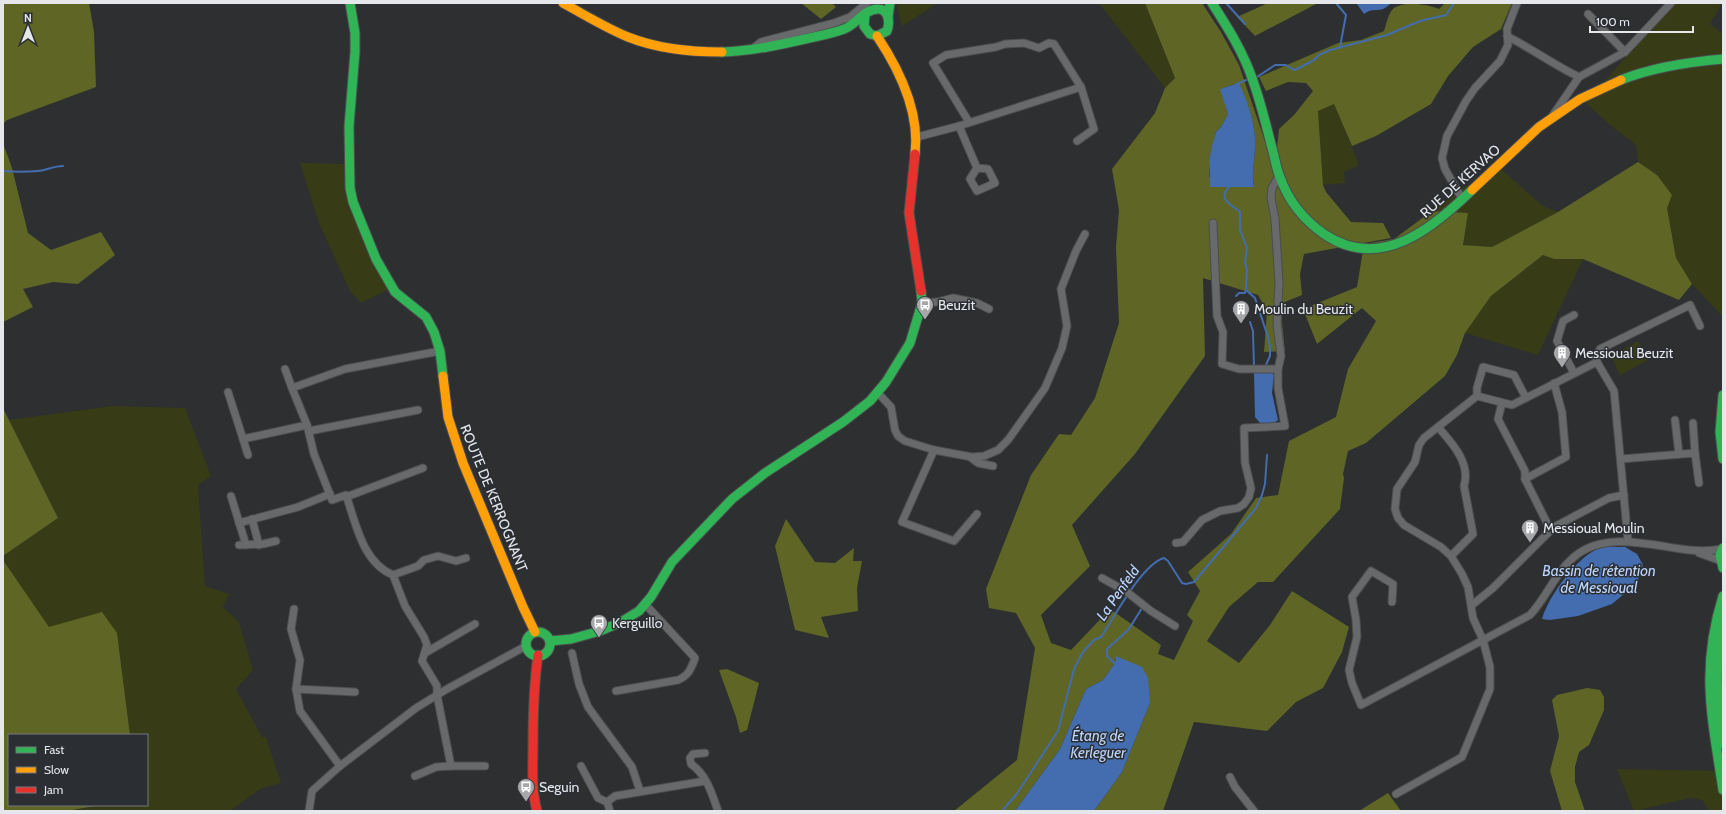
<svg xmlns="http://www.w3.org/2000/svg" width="1726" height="814" font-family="Cabin,sans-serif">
<rect width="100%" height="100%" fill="#2d2f31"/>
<g fill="#373b16">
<polygon points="898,3 942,3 938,3 902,26 897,6"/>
<polygon points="1099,3 1145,3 1175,78 1165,88"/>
<polygon points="1677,3 1722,3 1710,24 1723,34 1723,317 1692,284 1676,258 1667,208 1657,175 1638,162 1636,145 1609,124 1586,103 1661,16"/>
<polygon points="1334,103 1359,165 1344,172 1345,183 1323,185 1318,111"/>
<polygon points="300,163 352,164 354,188 379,255 395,286 361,303 350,291 319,223"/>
<polygon points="1501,169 1543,206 1558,212 1492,247 1463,245 1468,213 1432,211 1464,187"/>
<polygon points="1543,255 1554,259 1583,259 1538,355 1465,333 1491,296"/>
<polygon points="1638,341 1648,360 1620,375 1611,356"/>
<polygon points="112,406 185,408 211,476 198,485 205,586 229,594 223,607 239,622 253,670 236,689 262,737 266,737 281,783 260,789 230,811 67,811 100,805 147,805 147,735 130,735 117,633 49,627 3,560 3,556 58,518 9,420"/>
<polygon points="1617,769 1723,771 1723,811 1710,811 1702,800 1690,798 1634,811"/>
</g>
<g fill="#5e6525" fill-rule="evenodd">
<polygon points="3,3 89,3 94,32 96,87 7,120 3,124"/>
<polygon points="801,3 832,3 836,7 821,19"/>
<path d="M 1145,3 L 1202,3 L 1221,32 L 1239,65 L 1268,150 L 1277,147 L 1279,129 L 1294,115 L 1313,91 L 1306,83 L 1288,82 L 1266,91 L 1259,77 L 1338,43 L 1361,40 L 1384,31 C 1386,25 1388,15 1392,10 C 1402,0 1426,4 1439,9 L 1445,3 L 1512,3 L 1501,29 L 1473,47 L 1448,76 L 1431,104 L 1376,136 L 1352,146 L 1334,104 L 1318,111 L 1323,185 L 1326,192 L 1351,222 L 1383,223 L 1391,238 L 1304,254 L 1300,274 L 1302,295 L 1280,304 L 1285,351 L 1264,352 L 1267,311 L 1258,295 L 1203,278 L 1205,356 L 1135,454 L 1072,525 L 1090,566 L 1041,615 L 1051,643 L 1071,650 L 1110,609 L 1161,645 L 1158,654 L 1174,660 L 1193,621 L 1187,615 L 1200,591 L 1188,572 L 1231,534 L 1256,498 L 1278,495 L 1289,441 L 1336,417 L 1348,369 L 1376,321 L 1362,308 L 1317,344 L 1303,309 L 1357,287 L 1364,244 L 1394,239 L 1432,211 L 1468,213 L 1463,245 L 1492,247 L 1558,212 L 1638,162 L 1657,175 L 1672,195 L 1667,208 L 1676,258 L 1692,284 L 1679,300 L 1583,259 L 1554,259 L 1543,255 L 1491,296 L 1465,333 L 1457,355 L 1445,376 L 1366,443 L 1348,451 L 1343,474 L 1344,478 L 1340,509 L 1273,582 L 1258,582 L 1229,607 L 1207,641 L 1239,663 L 1270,625 L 1292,591 L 1349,627 L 1342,652 L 1323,688 L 1296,702 L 1267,731 L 1194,722 L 1163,811 L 1094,811 L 1122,772 L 1150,703 L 1116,657 L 1115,663 L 1103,680 L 1086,689 L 1060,749 L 1015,811 L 954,811 L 1017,760 L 1035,648 L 1016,613 L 989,608 L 986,589 L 1031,475 L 1059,434 L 1071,435 L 1095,398 L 1119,323 L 1116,247 L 1119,210 L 1112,169 L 1155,113 L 1165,88 L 1175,78 ZM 1238,83 C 1248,103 1256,124 1255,146 C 1255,160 1251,173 1254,186 L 1209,177 L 1209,160 L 1216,132 L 1221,127 L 1228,114 L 1221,89 Z"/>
<polygon points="1268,3 1318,3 1255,36 1237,17"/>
<polygon points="3,143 12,168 28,233 51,250 101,232 115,255 78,284 53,282 23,289 33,307 3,322"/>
<polygon points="3,408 58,518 3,556"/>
<polygon points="786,519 815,562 835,563 854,548 853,561 862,561 857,588 858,611 821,617 829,638 795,630 775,546"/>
<polygon points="3,560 49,627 102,612 117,633 130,735 9,735 9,805 100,805 67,811 3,811"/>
<polygon points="727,669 759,683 747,730 740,733 736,717 719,670"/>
<polygon points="1587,688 1600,690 1604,697 1604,710 1589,745 1579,752 1575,767 1575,782 1585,811 1562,811 1550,771 1559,736 1552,700 1557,695"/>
<polygon points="1388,793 1401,811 1359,811"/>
</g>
<g fill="#436dae">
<path d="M 1358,3 L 1391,3 C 1380,15 1374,6 1364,14 L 1357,4 Z"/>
<path d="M 1239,83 C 1248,103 1256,124 1255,146 C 1255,160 1251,173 1254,187 L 1210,187 L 1209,160 L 1212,146 L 1216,132 L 1221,127 L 1228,114 L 1220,89 Z"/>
<polygon points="1272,372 1274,375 1272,393 1278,420 1274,423 1260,423 1255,417 1254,373"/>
<path d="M 1625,547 L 1637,554 L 1643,565 L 1637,583 L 1612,604 L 1578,616 L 1550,620 L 1542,619 C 1548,597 1578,555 1600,548 C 1607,546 1617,547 1625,547 Z"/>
<polygon points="1116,656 1142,667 1148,678 1150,703 1122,772 1094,811 1015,811 1060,749 1086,689 1103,680 1115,663"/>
</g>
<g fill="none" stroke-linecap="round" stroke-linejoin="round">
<g stroke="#436dae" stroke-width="2">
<polyline points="1226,3 1245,24"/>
<polyline points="1336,3 1346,15 1340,47"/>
<polyline points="1257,77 1275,65 1286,65 1294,70 1297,69 1314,60 1319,55 1330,50 1387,35 1420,21 1446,15 1454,3"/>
<polyline points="1235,85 1246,80"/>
<path d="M 3,171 C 15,172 27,172 38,171 C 48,170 53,166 63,166"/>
<path d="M 1230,186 C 1216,199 1232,205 1240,212 L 1240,230 L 1247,248 L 1245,262 L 1247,270 L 1246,290 L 1255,298 L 1268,337 L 1270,347 L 1270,356 L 1265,367"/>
<polyline points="1236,296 1239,293 1245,293 1246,290"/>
<polyline points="1250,322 1253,331 1254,367"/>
<polyline points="1115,664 1107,656 1107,649 1129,629 1142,608"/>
<path d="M 1002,811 L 1016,795 L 1058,731 L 1074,669 L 1083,652 L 1094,640 L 1101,637 C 1114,618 1142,564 1164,558 L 1168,561 L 1182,583 L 1186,584 L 1194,582 L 1256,508 L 1262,495 L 1265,484 L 1267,455"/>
</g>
<defs>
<g id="street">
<polyline points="1588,14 1625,52"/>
<path d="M 1507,36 C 1532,49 1554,65 1579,77 L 1553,115"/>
<polyline points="752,49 761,42 834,23 850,17 867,3"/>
<polyline points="1579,77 1625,52 1671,3"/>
<polyline points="969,122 933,63 946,55 996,47 1005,44 1024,43 1039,48 1049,43 1054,44 1081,87 1094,129 1077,141"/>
<polyline points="959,126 977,168 970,179 977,191 995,183 988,169 977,168"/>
<polyline points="917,137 959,126 1081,87"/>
<polyline points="1462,199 1445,169 1442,158 1447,136 1466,101 1475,88 1500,61 1508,45 1507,29 1517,3"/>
<polyline points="1213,223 1217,316 1223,332 1222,364 1239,369 1278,369"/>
<polyline points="922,303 937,302 953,298 977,303 989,309"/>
<polyline points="1574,315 1563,321 1557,341 1574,373"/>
<path d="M 440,351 L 345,369 L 292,388 L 307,425 L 314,454 L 332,500 L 346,495 C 356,524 363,563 393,575 L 405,606 L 424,637 L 427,645 L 422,661 L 437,686 L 437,695 L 451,766 L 485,766"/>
<polyline points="1597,362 1597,356 1600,349 1690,305 1700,326"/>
<polyline points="285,369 292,388"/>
<polyline points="228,392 243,439 307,425"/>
<polyline points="878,393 891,407 895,430 898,436 905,441 934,450 972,457 984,456 998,450 1008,440 1045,388 1062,348 1067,326 1061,289 1076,251 1085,234"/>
<polyline points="1477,396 1477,388 1483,367 1514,375 1526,398"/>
<polyline points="1502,403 1498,419 1525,471 1525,479 1551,531"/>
<polyline points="1675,420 1679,454"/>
<polyline points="1693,423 1695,453"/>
<path d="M 1438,427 C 1452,443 1471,463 1464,486 L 1473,534 L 1451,556"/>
<polyline points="309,431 418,410"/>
<polyline points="243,439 248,455"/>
<polyline points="934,450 902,522 954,541 977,514"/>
<polyline points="970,457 978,463 993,466"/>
<polyline points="1621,459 1695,453 1699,483"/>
<polyline points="1525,479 1566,457 1562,412 1554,383"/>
<polyline points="231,496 246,545"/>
<polyline points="346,497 423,468"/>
<polyline points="252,519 259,545"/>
<polyline points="239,523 298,507 330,494"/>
<polyline points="1176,543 1183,542 1202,520 1220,511 1238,508 1244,504 1249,497 1251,488 1245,463 1244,428 1285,426 1278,388 1278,369 1281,356 1277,324 1279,283 1275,219 1271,198 1272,188 1279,176"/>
<polyline points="239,545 263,544 276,541"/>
<polyline points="1699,553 1721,561"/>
<polyline points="393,575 418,566 424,560 438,556 456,561 466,558"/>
<polyline points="1102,578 1127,592 1151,611 1175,626"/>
<path d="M 1392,602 L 1393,584 L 1371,571 L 1352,597 L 1356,620 L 1357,637 L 1349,670 L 1352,683 L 1361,705 L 1530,615 C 1547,597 1555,573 1574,557 C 1605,530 1653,546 1689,550 C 1700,551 1711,551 1722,549"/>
<polyline points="1472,605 1493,588 1554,527 1609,498 1624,495"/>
<polyline points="294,609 291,629 300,660 296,689 300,711 340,766"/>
<polyline points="425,653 475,624"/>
<polyline points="572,653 579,684 588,707 632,767 640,791"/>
<polyline points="296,689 355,692"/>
<path d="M 616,691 L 678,680 C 689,675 691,669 695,658 L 645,604"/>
<path d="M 705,753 L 693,754 L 690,758 L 691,764 C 707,775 712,794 718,811"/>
<polyline points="581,766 598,798 607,802"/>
<polyline points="415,776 436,767 451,766"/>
<polyline points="1230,777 1235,787 1254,811"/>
<polyline points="1396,794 1462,757 1490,689 1490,667 1483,640 1473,618 1468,587 1462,574 1451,556 1441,547 1404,525 1398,518 1395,509 1397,489 1415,462 1419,445 1424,438 1477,396 1512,405 1597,362 1614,391 1628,541"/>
<polyline points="607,802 615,796 705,781"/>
<polyline points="607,802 610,811"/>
<polyline points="309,811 312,791 340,766 416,708 447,689 526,646"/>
</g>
<g id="fast">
<polyline points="350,3 355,33 355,52 349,126 350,188 353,202 376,259 395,292 426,317 434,332 440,351 443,376"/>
<path d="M 1212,3 C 1228,28 1244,53 1253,81 C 1261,103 1266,125 1272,148 C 1275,158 1276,168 1280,177 C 1288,200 1304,220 1324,234 C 1380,272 1432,229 1472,190"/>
<polyline points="888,17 890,3"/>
<path d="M 722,52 C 753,51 784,44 814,37 C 824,35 834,33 844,29 C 856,25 864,9 878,9 C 889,9 890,23 887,31 L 877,36 L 870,34 L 864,26 L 865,16"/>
<path d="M 1621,80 C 1653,67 1688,62 1723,59"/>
<polyline points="1723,395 1720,432 1723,459"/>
<polyline points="1723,548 1720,555 1723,568"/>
<path d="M 1723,596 C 1700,670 1712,717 1723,790"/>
<path d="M 1723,622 C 1714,663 1717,703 1723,744"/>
<circle cx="538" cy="644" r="12"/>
<polyline points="550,641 571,639 600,631 621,622 639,611 651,597 672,562 732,499 765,473 843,422 870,401 886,382 910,343 922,303 921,291"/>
</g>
<g id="slow">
<path d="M 563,3 C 585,15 606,28 628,37 C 658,49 690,52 722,52"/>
<path d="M 877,36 C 899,69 920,113 915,154"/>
<polyline points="1472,190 1539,127 1580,99 1621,80"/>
<polyline points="443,376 448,417 463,463 523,607 535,632"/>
</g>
<g id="jam">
<polyline points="915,154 909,213 921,291"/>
<path d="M 537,811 C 531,789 533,767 533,744 C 533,714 534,684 538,655"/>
</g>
</defs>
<use href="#street" stroke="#4b4d4f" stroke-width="9"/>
<use href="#fast" stroke="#4b4d4f" stroke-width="11"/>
<use href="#slow" stroke="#4b4d4f" stroke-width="11"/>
<use href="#jam" stroke="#4b4d4f" stroke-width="11"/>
<use href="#street" stroke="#67696b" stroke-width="7"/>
<use href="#fast" stroke="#30b455" stroke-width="9"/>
<use href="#slow" stroke="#ff9f0a" stroke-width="9"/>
<use href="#jam" stroke="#e5322d" stroke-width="9"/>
</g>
<defs>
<symbol id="bus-pin" viewBox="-11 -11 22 30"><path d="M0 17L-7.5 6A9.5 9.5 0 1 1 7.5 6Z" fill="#a5a7a9" stroke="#2b2e33"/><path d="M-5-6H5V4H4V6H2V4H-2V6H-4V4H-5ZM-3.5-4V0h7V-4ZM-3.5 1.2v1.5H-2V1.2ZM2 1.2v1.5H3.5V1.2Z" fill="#fff"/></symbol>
<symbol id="building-pin" viewBox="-11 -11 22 30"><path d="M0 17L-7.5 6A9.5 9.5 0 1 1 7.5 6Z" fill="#a5a7a9" stroke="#2b2e33"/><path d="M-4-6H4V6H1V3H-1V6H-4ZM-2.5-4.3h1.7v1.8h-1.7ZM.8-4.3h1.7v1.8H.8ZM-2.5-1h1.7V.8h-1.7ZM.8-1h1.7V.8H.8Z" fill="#fff"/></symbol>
</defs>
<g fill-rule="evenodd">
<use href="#bus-pin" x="915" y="295" width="20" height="27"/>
<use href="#building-pin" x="1231" y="299" width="20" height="27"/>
<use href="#building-pin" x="1552" y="343" width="20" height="27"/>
<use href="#building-pin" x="1520" y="518" width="20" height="27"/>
<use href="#bus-pin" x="589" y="613" width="20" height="27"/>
<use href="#bus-pin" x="516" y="777" width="20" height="27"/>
</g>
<g text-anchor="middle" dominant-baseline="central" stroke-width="3" stroke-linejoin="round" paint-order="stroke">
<g font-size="14" fill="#e5e7ea" stroke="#2b2e33">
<text transform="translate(1460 181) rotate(-42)">RUE DE KERVAO</text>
<text transform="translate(494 498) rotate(68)">ROUTE DE KERROGNANT</text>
</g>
<g font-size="14" fill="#e5e7ea" stroke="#2b2e33" text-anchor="start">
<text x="938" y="305">Beuzit</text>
<text x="1254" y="309">Moulin du Beuzit</text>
<text x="1575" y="353">Messioual Beuzit</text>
<text x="1543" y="528">Messioual Moulin</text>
<text x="612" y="623">Kerguillo</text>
<text x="539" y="787">Seguin</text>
</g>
<g font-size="15" font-style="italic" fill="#bdd6fd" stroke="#2b2e33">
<text x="1599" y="571">Bassin de rétention<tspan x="1599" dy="17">de Messioual</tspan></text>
<text transform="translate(1118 593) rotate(-55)">La Penfeld</text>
<text x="1098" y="736">Étang de<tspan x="1098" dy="17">Kerleguer</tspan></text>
</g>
</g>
<rect width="1726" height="814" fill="none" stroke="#e5e7ea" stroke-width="8"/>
<rect x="8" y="734" width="140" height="72" fill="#2b2e33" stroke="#75787c"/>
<rect x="16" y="747" width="20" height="6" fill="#30b455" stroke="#75787c"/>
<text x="44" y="754" font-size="12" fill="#e5e7ea">Fast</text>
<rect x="16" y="767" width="20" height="6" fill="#ff9f0a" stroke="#75787c"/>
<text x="44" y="774" font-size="12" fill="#e5e7ea">Slow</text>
<rect x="16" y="787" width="20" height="6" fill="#e5322d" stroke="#75787c"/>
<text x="44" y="794" font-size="12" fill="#e5e7ea">Jam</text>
<g transform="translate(28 28)" stroke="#2b2e33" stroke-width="3" paint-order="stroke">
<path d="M0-3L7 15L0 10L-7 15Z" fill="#e5e7ea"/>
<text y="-6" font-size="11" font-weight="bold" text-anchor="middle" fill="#e5e7ea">N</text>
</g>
<path d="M1590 26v6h103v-6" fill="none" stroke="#e5e7ea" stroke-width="2"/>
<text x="1596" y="26" font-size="12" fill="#e5e7ea" stroke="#2b2e33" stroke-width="3" paint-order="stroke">100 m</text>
</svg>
